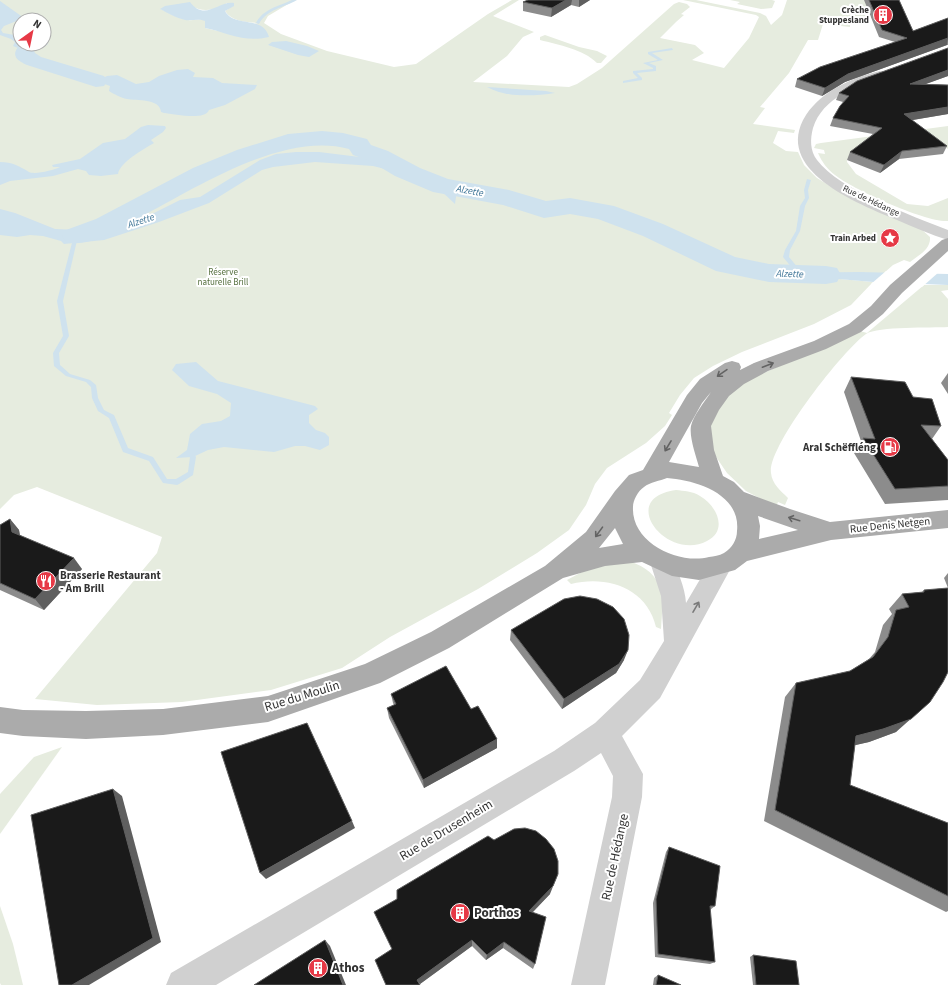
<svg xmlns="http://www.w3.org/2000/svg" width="948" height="985" font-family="'Source Sans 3',sans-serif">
<rect width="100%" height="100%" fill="#fff"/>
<g fill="#e6ecdf" fill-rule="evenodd">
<path d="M 0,0 L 295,0 L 268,16 L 264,23 L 281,34 L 327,51 L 394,67 L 416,64 L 488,14 L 512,0 L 519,0 L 493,16 L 534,32 L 523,37 L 507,56 L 473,82 L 569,87 L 577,84 L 602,68 L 674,4 L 679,2 L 687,4 L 690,7 L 681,14 L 684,15 L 676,22 L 660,38 L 695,45 L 704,53 L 692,60 L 724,68 L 749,38 L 759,17 L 756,15 L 683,0 L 696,0 L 760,13 L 766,16 L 771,25 L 782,15 L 787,0 L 876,0 L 878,9 L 865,8 L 869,17 L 850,16 L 850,27 L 823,24 L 818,40 L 808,40 L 789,73 L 760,107 L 765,108 L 753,124 L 795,130 L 794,133 L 778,131 L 773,143 L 786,151 L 798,152 L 804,165 L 817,178 L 840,192 L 920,228 L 930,237 C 931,249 919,255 910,262 L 904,260 L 893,265 L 884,273 L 775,273 L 873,282 L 851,305 L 814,324 L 742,352 L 713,366 L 694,378 L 680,395 L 669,413 L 672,415 L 665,426 L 646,443 L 607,468 L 595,484 L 586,505 L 569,530 L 537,553 L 478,589 L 390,637 L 342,668 L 271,690 L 182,702 L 97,705 L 35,699 L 157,553 L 162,537 L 37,487 L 14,495 L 0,509 ZM 227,3 L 228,9 L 225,11 C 232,22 247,22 258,23 L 218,31 L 205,28 L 205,20 C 199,18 194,21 188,20 C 178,18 170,14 161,9 L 192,6 C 202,13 218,10 227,3 ZM 20,20 L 44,20 L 44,44 L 20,44 Z"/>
<polygon points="730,0 772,0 775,1 772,8 761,9 737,4 740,2"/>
<path d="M 545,35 L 579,47 L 597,51 L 607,56 L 601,63 L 597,63 C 583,49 559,45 540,40 L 540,37 Z"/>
<path d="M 948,126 L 948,149 L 945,147 L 863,147 L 847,160 L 847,162 L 856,174 L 907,204 L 928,206 L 948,198 L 948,221 C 927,223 852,189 835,175 C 827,169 822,162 818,153 L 825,154 L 824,150 L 814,148 L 816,144 L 821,143 Z"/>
<path d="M 924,285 L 948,285 L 948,290 L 941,291 L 948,299 L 948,327 C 932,328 878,326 866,334 C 843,350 767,447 771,473 C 772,484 781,491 788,498 L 785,505 L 778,502 L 776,507 L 746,491 L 727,473 L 712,451 L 708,429 L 716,410 L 728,394 L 743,382 L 860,331 L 867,333 Z"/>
<path d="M 676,490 C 684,491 692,491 700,496 C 716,505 729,530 707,541 C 667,562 616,498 676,490 Z"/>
<path d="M 629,561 C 665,573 664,596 661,629 L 656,627 C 647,588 607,575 571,584 L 567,580 L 593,566 Z"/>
<polygon points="62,747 0,834 0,794 34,757"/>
<polygon points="0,906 13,944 23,985 1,985 0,983"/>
</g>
<g fill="#cfe2ee">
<polygon points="0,1 24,18 4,26 1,30 3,33 20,36 20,44 44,44 44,41 48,44 44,47 25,51 13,46 15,42 11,39 0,35"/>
<path d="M 190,2 C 205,22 219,0 234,3 L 234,6 L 225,11 C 234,28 263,15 269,37 C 244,43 229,33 205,28 L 205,21 C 199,18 192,21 185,20 C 176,18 168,13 160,9 L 165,6 Z"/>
<polygon points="286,41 307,46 319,51 309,57 298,55 268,45 272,42"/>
<path d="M 188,69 L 195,73 L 193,77 L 213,78 L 222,83 L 257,85 L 255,89 L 225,105 L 209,110 C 205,121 174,114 164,113 L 161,112 C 160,98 136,101 127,99 C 121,98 114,94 109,91 L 110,86 L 96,81 L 107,76 L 117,75 L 136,84 L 149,82 L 159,76 L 177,70 Z"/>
<path d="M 487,87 L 546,91 L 555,93 C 534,96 507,98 487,87 Z"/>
<path d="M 148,125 L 165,126 L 166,128 L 163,132 L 151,140 L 154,143 C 144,149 120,162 118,174 L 101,176 L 89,175 L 86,171 L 78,169 L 53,176 L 10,181 L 0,185 L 0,162 C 12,162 19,166 29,172 C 35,175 54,170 60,167 L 53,167 L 52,165 L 80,159 L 103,143 L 125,139 L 141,127 Z"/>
<polygon points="296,152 319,152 376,159 397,166 418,175 428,176 457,190 455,204 438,188 411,179 401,173 373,166 315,162 273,167 262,170 209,203 159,222 104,240 64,244 61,241 43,236 30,235 17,237 0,235 0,209 15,213 55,229 80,230 154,213 180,200 200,197 260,160 276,154"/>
<polygon points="859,272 948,274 948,285 873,282 769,273"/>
<polygon points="196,362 218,381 315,406 318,409 309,415 309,423 316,430 325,433 329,437 329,445 320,450 305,446 295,446 274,452 224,447 208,450 193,457 176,458 187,450 190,434 202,424 221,421 230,416 231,403 217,394 189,386 172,370 176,364"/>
</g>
<polygon fill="#fff" points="886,271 939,272 922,287 871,284"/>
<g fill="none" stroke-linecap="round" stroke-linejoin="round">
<g fill="#cfe2ee" fill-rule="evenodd">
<path d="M 292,0 L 297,0 C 283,8 267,9 259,24 L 256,23 C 263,9 279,6 292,0 Z"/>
<polygon points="672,48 673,50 652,53 663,60 649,63 656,66 656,71 637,73 642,78 642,80 623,83 623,81 638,78 633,73 633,71 653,69 653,68 643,63 658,60 648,54 648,52"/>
<polygon points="807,179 811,180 808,190 809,198 805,206 800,231 790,250 789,257 803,274 800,276 798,275 783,257 785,250 796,231 800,206 805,198 804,190"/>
<polygon points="74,235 78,236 63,301 69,336 59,353 60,365 70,374 90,380 96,385 98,398 104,410 114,415 128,448 153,457 167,479 176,479 188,472 190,457 193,455 195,455 196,457 193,475 179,484 177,485 163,483 149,461 123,452 109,418 98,411 92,398 91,387 86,382 66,376 54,366 53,353 63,336 57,301"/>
</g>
<g fill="#cfe2ee" fill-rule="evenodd">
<path d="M 25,45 L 32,47 L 35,53 L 41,57 L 104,76 L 107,81 L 104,86 L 96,87 L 27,65 C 18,61 11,56 18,47 Z"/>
<path d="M 322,131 L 343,133 L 367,139 L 371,145 L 388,151 L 420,168 L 448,179 L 509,190 L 546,201 L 570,198 L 614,206 L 663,224 L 735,257 L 769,264 L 826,266 L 837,268 L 841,275 L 837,282 L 826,284 L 769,282 L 716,271 L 643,236 L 598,219 L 570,214 L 544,218 L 503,205 L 433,192 L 395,176 L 370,161 L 353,155 L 349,149 C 283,131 196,188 139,218 C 119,229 89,248 66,242 L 62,236 L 66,230 L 96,219 L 193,168 L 237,150 L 288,134 Z"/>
</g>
<g fill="#d0d0d0" fill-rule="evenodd">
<path d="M 880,71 L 884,72 L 886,74 L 884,76 C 856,87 823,97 813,128 C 810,139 810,151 817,160 C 839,190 913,216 948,230 L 948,240 C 931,235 914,227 897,220 C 859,204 771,170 806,115 C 822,91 853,77 880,71 Z"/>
<path d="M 662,552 L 670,555 C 677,569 685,587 686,603 L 712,559 L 720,556 L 728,559 L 732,566 L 660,698 L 622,736 L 643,774 L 642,797 L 605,985 L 571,985 L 612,797 L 613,776 L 601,753 L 574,771 L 216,985 L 166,985 L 171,973 L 554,751 L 595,723 L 640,680 L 664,641 L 661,596 L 650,562 L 654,555 Z"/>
</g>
<path fill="#ababab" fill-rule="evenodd" d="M 948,238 L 948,251 L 902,293 L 883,314 L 861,332 L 826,349 L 768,371 L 744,384 L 729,396 L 719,410 L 711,426 L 714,450 L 723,476 L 734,482 L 744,492 L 790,509 L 830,522 L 948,510 L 948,528 L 831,540 L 747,561 L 735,570 L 699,580 L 672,576 L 642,562 L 605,566 L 563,578 L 449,648 L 380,683 L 268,722 L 163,735 L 86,739 L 23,736 L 0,733 L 0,707 L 23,710 L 86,711 L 163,709 L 268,696 L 365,664 L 431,632 L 545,566 L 586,532 L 615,491 L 629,475 L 643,470 L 687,395 L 700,379 L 725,363 L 732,361 L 739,363 L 741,367 L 740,370 L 754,363 L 814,341 L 849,324 L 871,306 L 890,285 L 942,240 ZM 711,392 C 705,401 693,416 691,426 C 689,437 696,456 699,467 L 669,462 L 702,403 ZM 667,478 C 696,480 741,494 737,531 C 737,540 732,548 724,553 C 719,556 714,556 709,557 C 678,565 631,542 633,507 C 633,500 638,491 644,487 C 650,482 660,481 667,478 ZM 758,516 L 798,530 L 759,539 L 760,526 ZM 615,528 L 623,544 L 599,548 Z"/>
</g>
<g fill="#8c8c8c">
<polygon points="528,0 590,0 579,7 571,5 551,17 523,11 523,2"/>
<polygon points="864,0 899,0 913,31 948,18 948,45 947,45 845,82 822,96 795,87 797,79 895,42 879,37"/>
<polygon points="948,48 948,76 925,84 948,85 948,114 912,120 947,146 943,154 899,159 880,173 847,160 850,152 873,134 830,126 833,118 843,102 836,100 839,93"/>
<polygon points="948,373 948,394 941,383"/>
<polygon points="851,377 913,397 941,426 932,439 948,460 948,500 885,504 854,453 861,441 844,392"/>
<polygon points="10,519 19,530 20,535 82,569 44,610 0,590 0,525"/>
<polygon points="948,573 948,672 896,732 869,742 855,745 850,785 948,823 948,911 946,912 764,821 785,697 796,683 850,671 869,659 875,652 883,625 892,614 889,609 902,594 922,592 924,590 948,588 944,578"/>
<polygon points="511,630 624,660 616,673 562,709 510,640"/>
<polygon points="391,694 471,709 497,739 497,748 424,788 389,718 387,708 394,705 393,703"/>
<polygon points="494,840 550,894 533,912 535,964 533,969 503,948 486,960 472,946 420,984 392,949 397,899"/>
<polygon points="669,847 715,906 710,910 715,962 710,964 655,957 653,903 666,852"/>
<polygon points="753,955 799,985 753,985 750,957"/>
<polygon points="658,975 681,985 653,985 654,978"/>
</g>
<g fill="#5f5f5f">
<polygon points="566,0 572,0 571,5 551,17 552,8"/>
<polygon points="579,0 590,0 579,7"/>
<polygon points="948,38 947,45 845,82 822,96 825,88 848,74"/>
<polygon points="948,70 948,76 907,91 910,84"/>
<polygon points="948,107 948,114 901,122 904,114"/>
<polygon points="902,151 899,159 880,173 884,165"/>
<polygon points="10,519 19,530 21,543 12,532"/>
<polygon points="74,558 82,569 44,610 35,599"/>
<polygon points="628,650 624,660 616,673 562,709 564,699"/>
<polygon points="930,702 896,732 869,742 843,748 856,736"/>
<polygon points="497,739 497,748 424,788 423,780"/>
<polygon points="113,789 122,796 161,942 89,985 72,985"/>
<polygon points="352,821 355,828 266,879 260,873"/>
<polygon points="558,874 550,894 527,918 529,911"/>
<polygon points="325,940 330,946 346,985 343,985"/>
<polygon points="472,940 472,946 420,984 417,980"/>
<polygon points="504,942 503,948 486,960 487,955"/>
</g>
<g fill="#1a1a1a" stroke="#5f5f5f">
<polygon points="528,0 566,0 552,8 523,2"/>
<polygon points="869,0 899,0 913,31 948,18 948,38 848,74 825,88 797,79 820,67 907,38 882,30"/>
<polygon points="948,48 948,70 910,84 948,85 948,107 904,114 947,146 902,151 884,165 850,152 882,128 833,118 840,106 849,96 839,93 857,81"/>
<polygon points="851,377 905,382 913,397 932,399 941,426 921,425 948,460 948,486 895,489 863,438 875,439"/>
<polygon points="10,519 12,532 74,558 35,599 0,583 0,525"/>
<polygon points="948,588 948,672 943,682 930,702 911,719 883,729 856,736 850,785 948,823 948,896 775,810 796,683 850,671 873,657 888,637 896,610 909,607 902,594 924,592 924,590"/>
<polygon points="580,596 597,599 613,607 624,619 629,635 628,650 619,664 564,699 511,630 564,599"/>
<polygon points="446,666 471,709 478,706 497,739 423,780 387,708 396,704 391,694"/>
<polygon points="307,723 352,821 260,873 221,752"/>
<polygon points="113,789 153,938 72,985 59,985 31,815"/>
<polygon points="525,828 536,831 546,839 554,849 558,861 558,874 553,886 529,911 546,917 535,964 504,942 487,955 472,940 417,980 420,985 386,985 375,960 392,949 374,912 397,899 397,890 488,836 494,840 514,829"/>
<polygon points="669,847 720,866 715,906 710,906 715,962 658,954 656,899"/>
<polygon points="325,940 343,985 254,985"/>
<polygon points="753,955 796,961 799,985 756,985"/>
<polygon points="658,975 681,985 656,985"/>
</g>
<defs><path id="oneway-shaft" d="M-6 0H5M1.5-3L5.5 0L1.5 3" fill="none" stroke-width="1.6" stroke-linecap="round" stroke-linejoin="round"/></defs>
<g stroke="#636363">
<use href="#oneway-shaft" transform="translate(768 365) rotate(-21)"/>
<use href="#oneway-shaft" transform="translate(722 373) rotate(145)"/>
<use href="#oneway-shaft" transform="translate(668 446) rotate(121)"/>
<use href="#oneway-shaft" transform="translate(794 519) rotate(-163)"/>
<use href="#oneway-shaft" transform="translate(599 532) rotate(126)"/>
</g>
<use stroke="#7a7a7a" href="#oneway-shaft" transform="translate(696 607) rotate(-60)"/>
<defs>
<symbol id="building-disc" viewBox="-11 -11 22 22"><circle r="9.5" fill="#e63946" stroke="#fff"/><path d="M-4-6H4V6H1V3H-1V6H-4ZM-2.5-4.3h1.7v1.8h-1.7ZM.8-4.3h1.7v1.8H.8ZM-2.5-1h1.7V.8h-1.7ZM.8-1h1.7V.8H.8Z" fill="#fff"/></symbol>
<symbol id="sight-disc" viewBox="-11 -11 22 22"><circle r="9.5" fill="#e63946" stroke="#fff"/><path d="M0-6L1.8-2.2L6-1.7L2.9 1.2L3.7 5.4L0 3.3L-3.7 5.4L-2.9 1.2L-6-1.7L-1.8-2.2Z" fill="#fff"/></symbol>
<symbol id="fuel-disc" viewBox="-11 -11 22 22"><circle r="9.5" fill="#e63946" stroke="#fff"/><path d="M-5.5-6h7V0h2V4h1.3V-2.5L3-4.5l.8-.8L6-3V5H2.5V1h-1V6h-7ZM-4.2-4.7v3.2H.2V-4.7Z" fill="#fff"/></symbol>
<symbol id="restaurant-disc" viewBox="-11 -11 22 22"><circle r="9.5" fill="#e63946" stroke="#fff"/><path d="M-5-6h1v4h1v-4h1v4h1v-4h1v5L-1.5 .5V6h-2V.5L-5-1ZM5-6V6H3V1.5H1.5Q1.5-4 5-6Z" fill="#fff"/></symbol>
</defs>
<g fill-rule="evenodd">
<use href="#building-disc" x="872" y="4" width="22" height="22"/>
<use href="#sight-disc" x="879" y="227" width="22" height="22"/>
<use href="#fuel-disc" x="879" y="436" width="22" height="22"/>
<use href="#restaurant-disc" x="35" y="570" width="22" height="22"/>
<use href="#building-disc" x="449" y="902" width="22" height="22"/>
<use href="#building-disc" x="307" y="957" width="22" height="22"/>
</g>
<g text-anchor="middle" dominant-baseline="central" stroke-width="4" stroke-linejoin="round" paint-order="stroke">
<g font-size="9" font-weight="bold" fill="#333" stroke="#fff" text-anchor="end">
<text x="869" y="10">Crèche<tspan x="869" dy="10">Stuppesland</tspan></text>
<text x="876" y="238">Train Arbed</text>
</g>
<g font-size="9" fill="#333" stroke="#fff">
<text transform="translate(871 201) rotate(25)">Rue de Hédange</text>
</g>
<g font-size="9" fill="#56703f" stroke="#fff">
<text x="223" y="272">Réserve<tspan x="223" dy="10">naturelle Brill</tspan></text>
</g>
<g font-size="10" font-style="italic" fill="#3f7597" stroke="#fff">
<text transform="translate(470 191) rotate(10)">Alzette</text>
<text transform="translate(141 221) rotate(-18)">Alzette</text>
<text transform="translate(790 274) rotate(2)">Alzette</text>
</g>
<g font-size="11" font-weight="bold" fill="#333" stroke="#fff" text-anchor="end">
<text x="876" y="447">Aral Schëffléng</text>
<text x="60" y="575" text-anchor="start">Brasserie Restaurant<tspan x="60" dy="13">- Am Brill</tspan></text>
</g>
<g font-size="11" fill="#333" stroke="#fff">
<text transform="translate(890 525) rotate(-6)">Rue Denis Netgen</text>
</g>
<g font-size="13" fill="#333" stroke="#fff">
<text transform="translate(302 696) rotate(-17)">Rue du Moulin</text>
<text transform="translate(446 830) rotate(-31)">Rue de Drusenheim</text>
<text transform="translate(615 857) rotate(-78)">Rue de Hédange</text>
</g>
<g font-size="13" font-weight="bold" fill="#333" stroke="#fff" text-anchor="start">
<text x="474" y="913">Porthos</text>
<text x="332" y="968">Athos</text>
</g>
</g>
<g transform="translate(32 32) rotate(33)"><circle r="19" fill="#ffffff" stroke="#adadad"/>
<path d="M0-3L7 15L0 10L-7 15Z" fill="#e63946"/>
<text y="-6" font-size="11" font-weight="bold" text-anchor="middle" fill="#333333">N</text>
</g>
</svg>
